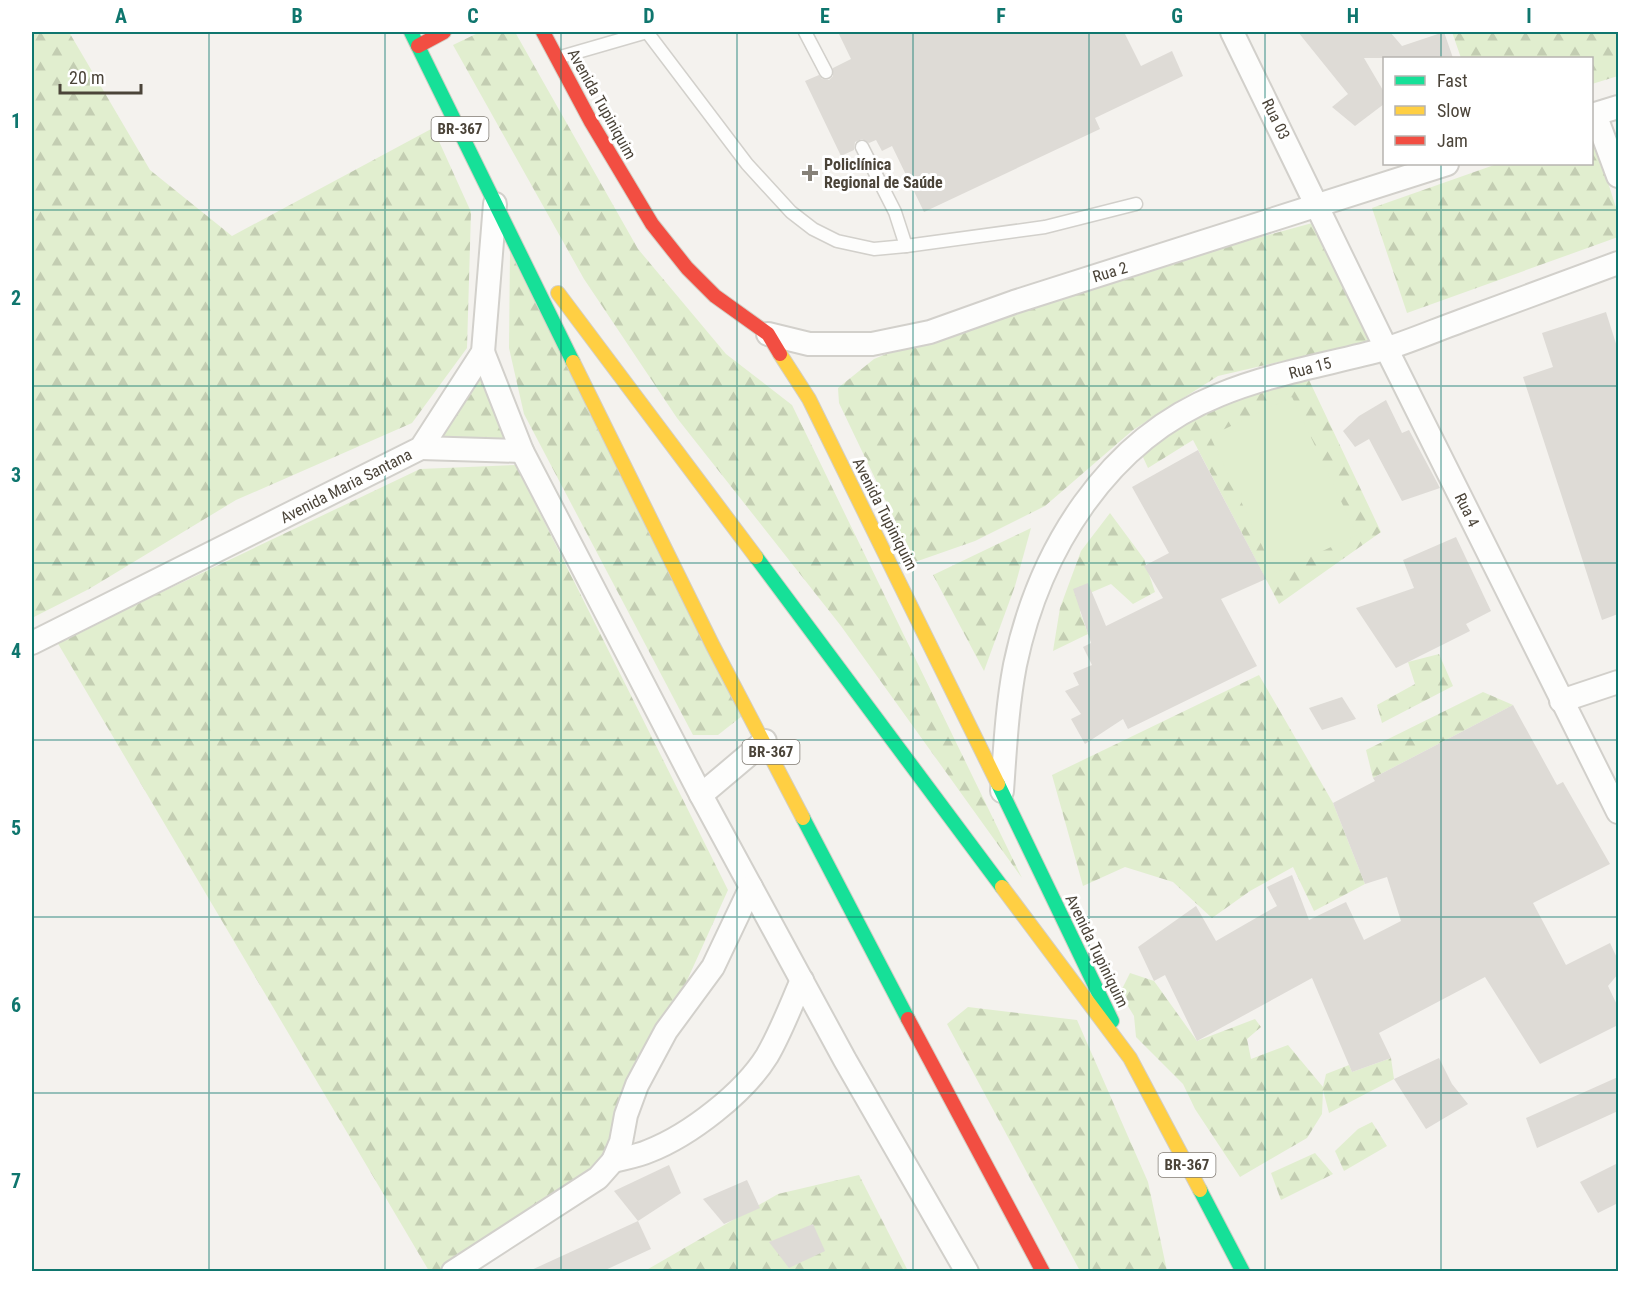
<svg xmlns="http://www.w3.org/2000/svg" width="1650" height="1303" font-family="'Roboto Condensed',sans-serif">
<defs>
<pattern id="forest-firs" width="22" height="20" patternUnits="userSpaceOnUse" patternTransform="scale(1.5)"><rect width="22" height="20" fill="#e1eecf"/><path d="M5 1l3.5 6h-7zM16 11l3.5 6h-7z" fill="#c3cdb2"/></pattern>
</defs>
<rect width="100%" height="100%" fill="#f4f2ee"/>
<g fill="url(#forest-firs)">
<polygon points="32,32 69,32 150,170 232,236 433,128 471,212 467,348 412,423 236,500 89,589 32,618"/>
<polygon points="480,32 515,32 638,249 726,354 792,405 1022,878 841,626 677,418 584,279 453,45"/>
<polygon points="1452,32 1618,32 1618,76 1592,84 1592,58 1461,58"/>
<polygon points="1592,132 1618,214 1618,237 1407,313 1372,208 1497,164 1592,164"/>
<polygon points="1316,222 1369,341 1218,376 1133,430 1045,506 975,541 915,562 839,403 838,388 874,359 995,309"/>
<polygon points="510,252 742,716 718,735 693,735 524,414 509,348"/>
<polygon points="483,352 522,451 421,448"/>
<polygon points="1309,380 1381,532 1279,604 1193,440 1148,468 1142,455 1184,423 1227,401"/>
<polygon points="516,465 728,890 680,996 613,1161 447,1271 429,1271 57,642 420,469"/>
<polygon points="1110,513 1144,559 1155,592 1133,604 1111,584 1090,593 1080,612 1088,634 1053,651 1060,608 1081,551"/>
<polygon points="1031,528 1015,586 984,671 933,575"/>
<polygon points="1439,654 1453,686 1382,723 1377,705 1415,684 1408,662"/>
<polygon points="1259,675 1333,803 1365,884 1314,911 1293,867 1250,891 1212,918 1173,882 1125,867 1083,886 1052,775"/>
<polygon points="1483,692 1513,705 1373,778 1366,750"/>
<polygon points="1130,973 1154,981 1197,1041 1255,1019 1261,1027 1247,1039 1251,1059 1288,1045 1323,1087 1326,1074 1349,1065 1352,1072 1391,1058 1394,1079 1329,1113 1323,1090 1322,1114 1307,1138 1240,1177 1195,1109 1183,1084 1136,1037 1134,1016 1120,993"/>
<polygon points="968,1007 1077,1020 1148,1182 1167,1271 1080,1271 947,1024"/>
<polygon points="1372,1122 1387,1146 1344,1171 1335,1151 1358,1129"/>
<polygon points="1315,1153 1333,1174 1281,1200 1271,1173"/>
<polygon points="859,1175 908,1271 643,1272 778,1194"/>
</g>
<polygon fill="#e1eecf" points="1292,397 1357,535 1275,573 1210,436"/>
<g fill="#dedbd6">
<polygon points="838,32 1124,32 1141,66 1172,51 1183,76 1095,118 1100,129 924,212 892,146 882,151 876,140 869,143 862,139 855,142 854,150 841,156 805,81 819,75 822,79 829,80 833,76 833,68 851,59"/>
<polygon points="1298,32 1390,32 1402,46 1444,32 1453,58 1364,58 1384,92 1384,104 1355,126 1332,107 1348,94"/>
<polygon points="1606,312 1618,350 1618,614 1602,620 1523,377 1553,367 1542,333"/>
<polygon points="1386,400 1402,433 1409,430 1440,488 1402,501 1369,439 1355,447 1343,431 1359,416"/>
<polygon points="1198,450 1266,579 1221,599 1257,666 1128,729 1123,719 1085,744 1071,719 1081,714 1065,691 1079,685 1073,673 1092,665 1083,647 1091,643 1073,589 1088,583 1106,626 1163,598 1144,566 1169,553 1132,487"/>
<polygon points="1456,537 1491,611 1466,624 1470,631 1396,668 1356,608 1414,588 1403,560"/>
<polygon points="1342,697 1356,719 1322,730 1309,708"/>
<polygon points="1513,705 1557,785 1563,782 1610,864 1533,903 1566,965 1610,943 1618,960 1618,974 1608,986 1618,1007 1618,1025 1540,1064 1485,977 1379,1033 1391,1058 1352,1072 1312,978 1197,1041 1165,975 1154,981 1138,947 1196,906 1216,941 1277,906 1267,887 1292,875 1309,920 1346,902 1364,940 1401,921 1387,877 1365,884 1333,803 1375,781 1373,778"/>
<polygon points="1439,1058 1452,1084 1468,1104 1426,1129 1394,1079"/>
<polygon points="1618,1077 1618,1111 1537,1148 1526,1118"/>
<polygon points="1618,1163 1618,1203 1598,1213 1580,1182"/>
<polygon points="669,1165 681,1193 638,1221 614,1191"/>
<polygon points="747,1180 760,1208 724,1224 703,1199"/>
<polygon points="638,1221 651,1249 601,1272 527,1272"/>
<polygon points="813,1224 825,1251 789,1268 769,1242"/>
</g>
<g fill="none" stroke-linecap="round" stroke-linejoin="round">
<defs>
<g id="lane">
<polyline points="647,32 747,164 791,212 813,229 837,241 874,249 906,246 1045,227 1136,204"/>
<polyline points="805,32 826,72"/>
<polyline points="557,58 647,32"/>
<polyline points="862,147 895,212 906,246"/>
</g>
<g id="street">
<polyline points="1232,32 1386,348 1618,812"/>
<polyline points="1595,114 1618,176"/>
<polyline points="1592,115 1618,107"/>
<polyline points="768,334 809,344 872,344 930,332 1014,302 1447,164"/>
<polyline points="483,352 522,451 701,795 845,1060 967,1272"/>
<polyline points="421,448 522,451"/>
<polyline points="32,643 421,448 483,352 495,204"/>
<polyline points="1561,701 1618,682"/>
<path d="M 1002,791 C 1005,749 1007,707 1015,665 C 1039,550 1107,440 1219,395 C 1272,373 1330,364 1385,349 C 1411,341 1436,330 1461,321 C 1514,301 1566,282 1618,263"/>
<polyline points="701,795 765,741"/>
<path d="M 613,1161 C 625,1158 638,1156 649,1151 C 690,1135 744,1093 767,1056 C 781,1032 791,1005 802,980"/>
<polyline points="453,1272 598,1178 613,1161 621,1142 626,1115 637,1085 666,1031 713,967 751,887"/>
</g>
<g id="fast">
<polyline points="411,32 573,362"/>
<polyline points="756,557 1002,887"/>
<polyline points="998,784 1112,1021"/>
<polyline points="803,818 908,1019"/>
<polyline points="1200,1190 1243,1272"/>
</g>
<g id="slow">
<polyline points="558,293 756,557"/>
<polyline points="780,354 809,399 998,784"/>
<polyline points="573,362 713,646 803,818"/>
<polyline points="1002,887 1130,1058 1200,1190"/>
</g>
<g id="jam">
<polyline points="543,32 591,122 652,224 687,268 715,296 768,334 780,354"/>
<polyline points="418,46 444,32"/>
<polyline points="908,1019 1043,1272"/>
</g>
</defs>
<use href="#lane" stroke="#d2d0cb" stroke-width="15"/>
<use href="#street" stroke="#d2d0cb" stroke-width="26"/>
<use href="#fast" stroke="#d3cfc5" stroke-width="16"/>
<use href="#slow" stroke="#d3cfc5" stroke-width="16"/>
<use href="#jam" stroke="#d3cfc5" stroke-width="16"/>
<use href="#lane" stroke="#fdfdfc" stroke-width="12"/>
<use href="#street" stroke="#fdfdfc" stroke-width="22"/>
<use href="#fast" stroke="#16e098" stroke-width="14"/>
<use href="#slow" stroke="#ffcf43" stroke-width="14"/>
<use href="#jam" stroke="#f24e42" stroke-width="14"/>
</g>
<path fill="none" stroke="#0f766e" stroke-width="1.5" stroke-opacity="0.55" d="M 209,32 L 209,1272M 385,32 L 385,1272M 561,32 L 561,1272M 737,32 L 737,1272M 913,32 L 913,1272M 1089,32 L 1089,1272M 1265,32 L 1265,1272M 1441,32 L 1441,58M 1441,164 L 1441,1272M 32,210 L 1618,210M 32,386 L 1618,386M 32,563 L 1618,563M 32,740 L 1618,740M 32,917 L 1618,917M 32,1093 L 1618,1093"/>
<path fill="#868178" stroke="#fff" stroke-width="2" d="M807 164h6v6h6v6h-6v6h-6v-6h-6v-6h6z"/>
<g text-anchor="middle" dominant-baseline="central" stroke-width="6" stroke-linejoin="round" paint-order="stroke">
<g fill="#fff" stroke="#817c74" stroke-width="1.5">
<rect x="431.5" y="117" width="57" height="24" rx="4.5"/>
<rect x="742.5" y="740" width="57" height="24" rx="4.5"/>
<rect x="1158.5" y="1153" width="57" height="24" rx="4.5"/>
</g>
<g font-size="15" font-weight="bold" fill="#4b4439">
<text x="460" y="129">BR-367</text>
<text x="771" y="752">BR-367</text>
<text x="1187" y="1165">BR-367</text>
</g>
<g font-size="16" fill="#4b4439" stroke="#fff">
<text transform="translate(602 104) rotate(61)">Avenida Tupiniquim</text>
<text transform="translate(1276 119) rotate(64)">Rua 03</text>
<text transform="translate(1110 272) rotate(-17)">Rua 2</text>
<text transform="translate(1310 368) rotate(-15)">Rua 15</text>
<text transform="translate(346 486) rotate(-27)">Avenida Maria Santana</text>
<text transform="translate(1467 510) rotate(64)">Rua 4</text>
<text transform="translate(885 514) rotate(63)">Avenida Tupiniquim</text>
<text transform="translate(1097 951) rotate(64)">Avenida Tupiniquim</text>
</g>
<g font-size="16" font-weight="bold" fill="#4b4439" stroke="#fff" text-anchor="start">
<text x="824" y="164">Policlínica<tspan x="824" dy="18">Regional de Saúde</tspan></text>
</g>
</g>
<rect width="1650" height="1303" fill="none" stroke="#ffffff" stroke-width="66"/>
<rect x="1383" y="57" width="210" height="108" fill="#ffffff" stroke="#b7b4b0" stroke-width="1.5"/>
<rect x="1395" y="76" width="30" height="9" fill="#16e098" stroke="#b7b4b0" stroke-width="1.5"/>
<text x="1437" y="87" font-size="18" fill="#4b4439">Fast</text>
<rect x="1395" y="106" width="30" height="9" fill="#ffcf43" stroke="#b7b4b0" stroke-width="1.5"/>
<text x="1437" y="117" font-size="18" fill="#4b4439">Slow</text>
<rect x="1395" y="136" width="30" height="9" fill="#f24e42" stroke="#b7b4b0" stroke-width="1.5"/>
<text x="1437" y="147" font-size="18" fill="#4b4439">Jam</text>
<path d="M60 84v9h81v-9" fill="none" stroke="#4b4439" stroke-width="3"/>
<text x="69" y="84" font-size="18" fill="#4b4439" stroke="#ffffff" stroke-width="4.5" paint-order="stroke">20 m</text>
<rect x="33" y="33" width="1584" height="1237" fill="none" stroke="#0f766e" stroke-width="2"/>
<g font-size="20" text-anchor="middle" font-weight="bold" fill="#0f766e">
<text x="121" y="23">A</text>
<text x="297" y="23">B</text>
<text x="473" y="23">C</text>
<text x="649" y="23">D</text>
<text x="825" y="23">E</text>
<text x="1001" y="23">F</text>
<text x="1177" y="23">G</text>
<text x="1353" y="23">H</text>
<text x="1529" y="23">I</text>
<text x="16" y="128">1</text>
<text x="16" y="305">2</text>
<text x="16" y="482">3</text>
<text x="16" y="658">4</text>
<text x="16" y="835">5</text>
<text x="16" y="1012">6</text>
<text x="16" y="1188">7</text>
</g>
</svg>
